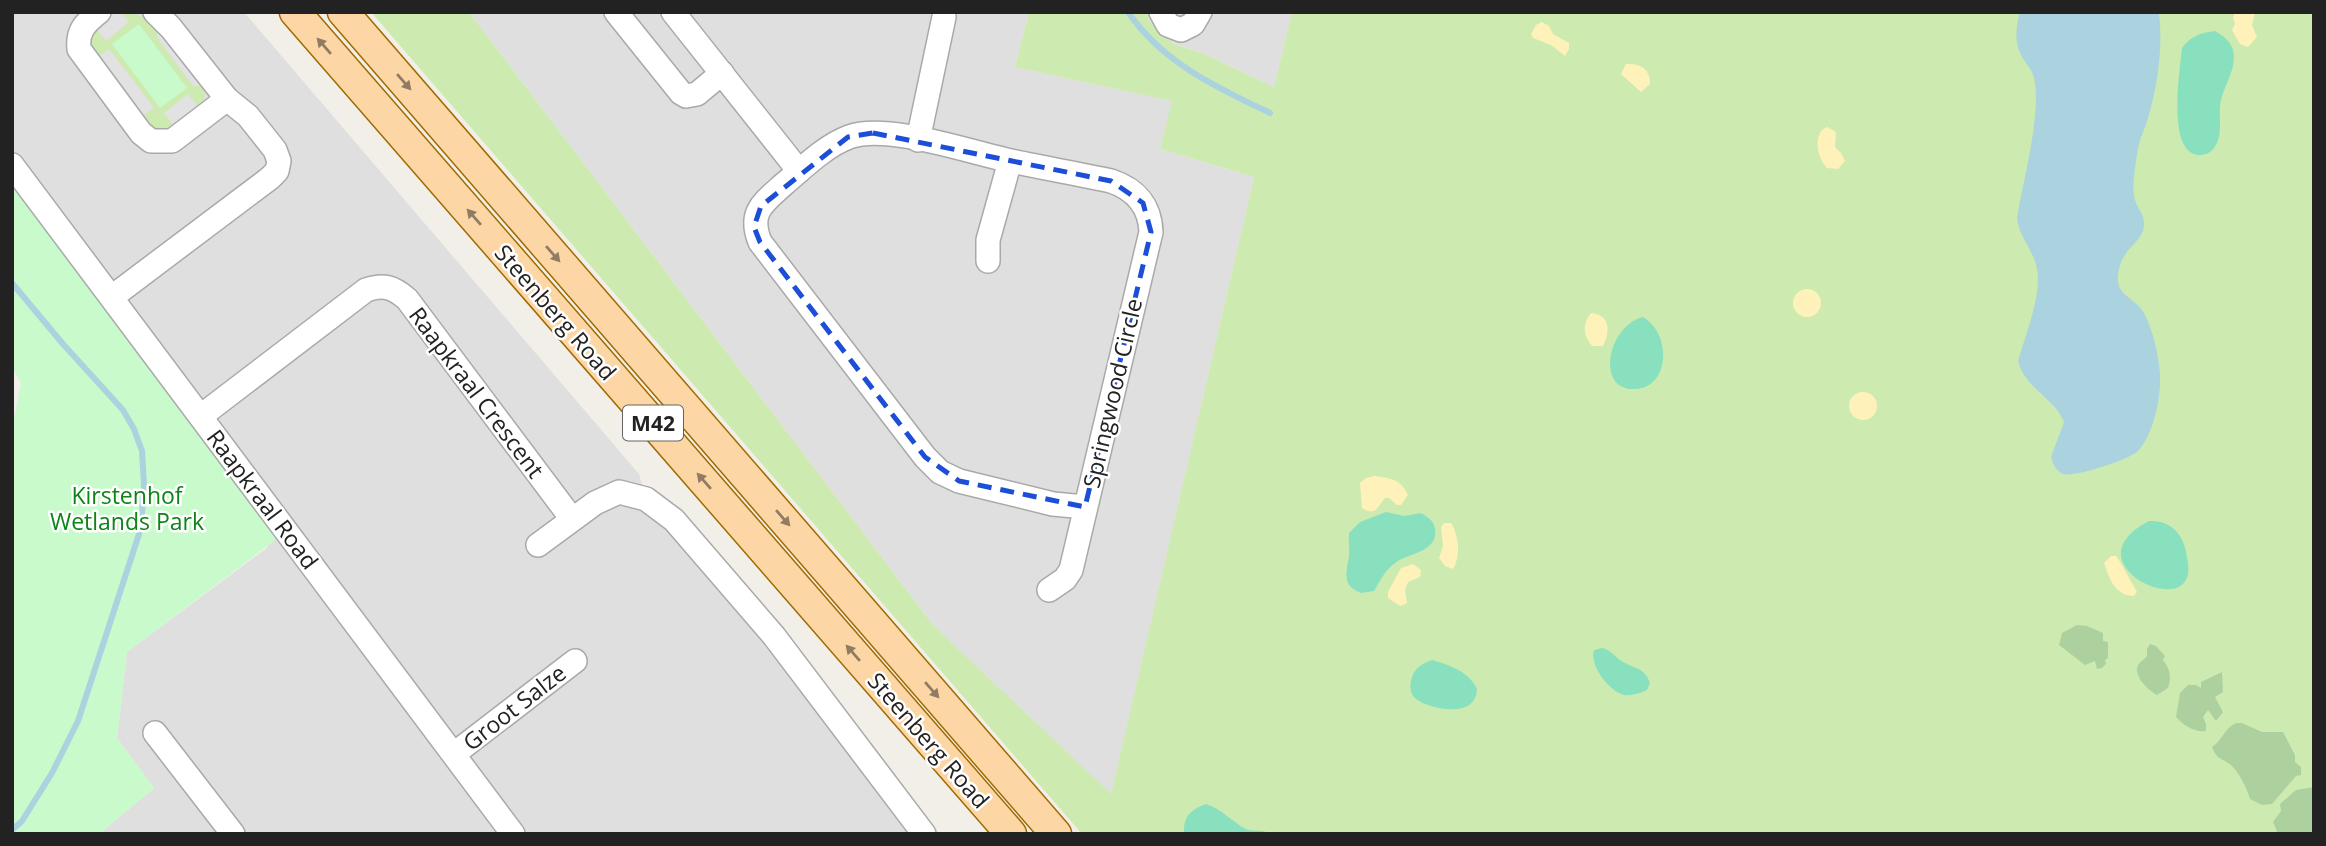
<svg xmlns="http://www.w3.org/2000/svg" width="2326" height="846" font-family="'Open Sans',sans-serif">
<rect width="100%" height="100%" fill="#f2efe9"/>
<g fill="#e0dfdf">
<polygon points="12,12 244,12 639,474 646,499 924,834 99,834 154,788 117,738 127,652 268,547 12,165"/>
<polygon points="469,12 1029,12 1015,67 1173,101 1160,149 1254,177 1111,795 933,625"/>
<polygon points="1150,12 1292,12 1274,87 1202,53 1174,44 1148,20"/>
</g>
<g fill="#cdebb0">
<path d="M 121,12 C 134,12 148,18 158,28 L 157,38 L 193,86 L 203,86 C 206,96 205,101 199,108 L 188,94 C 178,117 181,132 153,130 L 141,117 L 153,108 L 109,49 L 97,58 C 90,49 85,40 90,29 L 128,22 Z"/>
<polygon points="371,12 469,12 933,625 1111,794 1254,177 1160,149 1172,101 1015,67 1029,12 1150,12 1148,20 1174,44 1202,53 1274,87 1292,12 2314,12 2314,834 1082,834"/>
</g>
<g fill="#add19e">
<polygon points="2077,625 2087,626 2103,633 2103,641 2108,642 2108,658 2105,660 2106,664 2102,668 2097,669 2095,661 2085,665 2059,645 2062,633"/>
<path d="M 2150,644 L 2156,646 L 2165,656 L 2163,660 C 2170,669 2172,677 2168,688 L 2157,695 C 2148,690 2133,676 2138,665 C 2139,663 2146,658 2147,656 L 2147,649 Z"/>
<path d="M 2222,672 L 2223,692 L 2215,697 L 2223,712 L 2216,721 L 2208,710 L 2203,717 L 2206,724 L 2206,731 C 2195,733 2183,725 2176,717 L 2180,693 L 2188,685 L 2196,685 L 2201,688 L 2201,682 Z"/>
<path d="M 2236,723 L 2242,723 L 2262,732 L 2283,732 L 2295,755 L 2295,762 L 2301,767 L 2301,775 L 2296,776 L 2272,804 L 2262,805 L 2250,799 C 2247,788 2237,768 2228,763 C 2219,757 2217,759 2212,747 C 2223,740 2224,728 2236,723 Z"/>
<polygon points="2314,787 2314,834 2278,834 2273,822 2281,811 2280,804 2296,790"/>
</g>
<g fill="#fff1ba">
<polygon points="2235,12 2255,12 2252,25 2257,37 2248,47 2240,44 2232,30 2235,24 2233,18"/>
<polygon points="1542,22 1549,26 1553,34 1569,43 1569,49 1565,56 1551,45 1533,38 1531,34 1536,25"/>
<path d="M 1626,64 C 1641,63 1650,69 1650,84 L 1641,92 L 1621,74 Z"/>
<path d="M 1827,127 L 1836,132 L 1835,147 L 1841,153 L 1845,161 L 1838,169 L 1827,168 C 1817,158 1812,133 1827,127 Z"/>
<circle cx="1807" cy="303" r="14"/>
<path d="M 1591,313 C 1611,315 1610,332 1603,346 L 1592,346 C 1583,336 1582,323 1591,313 Z"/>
<circle cx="1863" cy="406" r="14"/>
<path d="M 1374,476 C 1390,478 1401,479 1408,495 L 1401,505 L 1397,505 L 1389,498 L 1385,498 C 1377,507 1376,517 1362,508 L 1360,483 L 1366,478 Z"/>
<path d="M 1444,523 L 1451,523 C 1459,535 1461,557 1453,569 L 1445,566 L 1439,558 L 1443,546 L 1441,527 Z"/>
<path d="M 2111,556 L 2116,556 L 2119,560 L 2137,592 L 2134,596 C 2115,596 2109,578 2104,563 Z"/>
<polygon points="1413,564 1421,570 1420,577 1408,582 1405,590 1407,603 1400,606 1388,598 1388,592 1401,568"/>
</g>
<g fill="#c8facc">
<polygon points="139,24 187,88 160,108 112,44"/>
<polygon points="12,166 287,531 127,652 117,738 154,788 99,834 12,834 12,430 21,383 12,367"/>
</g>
<g fill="#88e0be">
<path d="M 2215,31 C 2223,36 2230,40 2233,50 C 2238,70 2221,88 2220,107 C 2219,121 2223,136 2214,148 C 2210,153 2205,155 2200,155 C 2166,155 2180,70 2182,48 C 2190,36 2201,33 2215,31 Z"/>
<path d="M 1643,317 C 1672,334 1670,387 1636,389 C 1595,392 1607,326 1643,317 Z"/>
<path d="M 1386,512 L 1404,516 L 1421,513 C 1428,517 1434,521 1435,529 C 1439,552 1408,553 1395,563 C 1385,570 1380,581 1374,591 L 1361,593 C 1342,586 1346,573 1349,556 C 1350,549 1348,541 1349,533 L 1360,522 Z"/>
<path d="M 2149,521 C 2172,520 2185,536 2187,558 C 2188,562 2189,569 2188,574 C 2183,598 2151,589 2137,579 C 2108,556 2122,535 2149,521 Z"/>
<path d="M 1602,648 C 1612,650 1616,659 1625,663 C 1637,669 1645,669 1650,683 L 1647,690 C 1640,693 1632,696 1624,695 C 1609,691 1589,665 1594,650 Z"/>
<path d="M 1432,660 C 1450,665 1469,672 1477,689 C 1476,710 1456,711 1439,708 C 1422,704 1405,699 1412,677 C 1415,668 1423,663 1432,660 Z"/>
<path d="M 1206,804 C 1222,809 1230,820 1244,828 C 1252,833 1262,828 1270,834 L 1184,834 C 1183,817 1191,809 1206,804 Z"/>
</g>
<g fill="#e2e2e2">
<polygon points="113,12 121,12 129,22 106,41 94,27"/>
<polygon points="158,28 203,86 194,86 157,37"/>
<polygon points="109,49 154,108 141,117 97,58"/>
<polygon points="188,94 199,108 174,127 164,113"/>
</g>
<path fill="#aad3df" d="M 2020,12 L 2159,12 C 2163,47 2158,84 2148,118 C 2145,128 2140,138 2138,148 C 2136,162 2132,182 2134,196 C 2136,208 2145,213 2144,226 C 2142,244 2120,248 2118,276 C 2116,296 2136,298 2144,313 C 2153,330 2159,356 2160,375 C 2161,398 2154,433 2138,451 C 2131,459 2073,478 2063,474 C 2056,471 2053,464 2051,457 L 2064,422 C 2054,397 2025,389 2018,361 C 2025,336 2042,295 2037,269 C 2034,251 2019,237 2017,218 C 2023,181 2042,112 2034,78 C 2032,69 2025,63 2021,55 C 2014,42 2016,25 2020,12 Z"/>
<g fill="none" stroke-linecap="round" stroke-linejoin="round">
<g stroke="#aad3df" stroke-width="6">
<path d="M 1128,12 C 1163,63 1216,87 1270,113"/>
<polyline points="12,283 63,344 123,410 134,429 142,451 144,485 141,528 78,721 52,773 22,821 12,830"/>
</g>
<defs>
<g id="minor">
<path d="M 99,12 C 85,23 77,31 79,49 L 141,133 L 151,141 L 172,141 L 227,99"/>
<polyline points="616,12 681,93 686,96 697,94 722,73"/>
<polyline points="673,12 799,171"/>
<polyline points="1161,12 1168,25 1181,30 1193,24 1200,12"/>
<polyline points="918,140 944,17"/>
<polyline points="12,165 513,834"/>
<polyline points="988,261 988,240 1010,161"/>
<polyline points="112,297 270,178 277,171 279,161 275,150 248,116 227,99 171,28 155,12"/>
<path d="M 201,416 L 366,290 C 384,284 393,287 407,299 L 572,519"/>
<polyline points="538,545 595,503 619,492 646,499 674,520 774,636 924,834"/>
<path d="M 1049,590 L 1065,579 L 1071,570 L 1151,232 C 1150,205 1135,189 1111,181 C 1078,174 1044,168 1011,161 C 969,152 887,123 849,137 C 825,146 803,168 784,184 C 763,203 748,212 760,242 L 925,457 L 940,472 L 959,481 L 1053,504 L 1085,507"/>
<polyline points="155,733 233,834"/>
<polyline points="454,754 575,661"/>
</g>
<g id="major">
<polyline points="295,12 1011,834"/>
<polyline points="343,12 1056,834"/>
</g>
</defs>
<use href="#minor" stroke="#a9a9a9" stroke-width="26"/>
<use href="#major" stroke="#a06b00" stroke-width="33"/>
<use href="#minor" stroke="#fff" stroke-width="23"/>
<use href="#major" stroke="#fcd6a4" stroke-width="30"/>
</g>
<defs><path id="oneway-solid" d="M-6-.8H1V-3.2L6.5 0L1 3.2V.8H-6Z" transform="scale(1.75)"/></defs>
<g fill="#8f7c63">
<use href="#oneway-solid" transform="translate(324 46) rotate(-131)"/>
<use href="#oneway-solid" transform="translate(404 82) rotate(49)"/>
<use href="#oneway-solid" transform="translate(474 217) rotate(-131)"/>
<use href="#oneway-solid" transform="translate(553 254) rotate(49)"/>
<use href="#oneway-solid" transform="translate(704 481) rotate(-131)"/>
<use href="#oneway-solid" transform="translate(783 518) rotate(49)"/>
<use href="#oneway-solid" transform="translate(853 653) rotate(-131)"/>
<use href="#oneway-solid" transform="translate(932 690) rotate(49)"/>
</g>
<path fill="none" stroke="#1d4ed8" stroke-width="5" stroke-dasharray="14 9" stroke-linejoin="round" d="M 873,133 L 1111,181 L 1143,203 L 1151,232 L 1085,507 L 959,481 L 925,457 L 760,242 L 754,227 L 761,206 L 848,137 Z"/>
<g text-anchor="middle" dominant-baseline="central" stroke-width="5" stroke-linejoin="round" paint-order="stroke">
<rect fill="#fff" stroke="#646464" stroke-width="2" x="623" y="405.5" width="60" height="35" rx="5"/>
<g font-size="21" font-weight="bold" fill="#222">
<text x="653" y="423">M42</text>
</g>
<g font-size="23" fill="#222" stroke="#fff">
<text transform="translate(556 312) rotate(49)">Steenberg Road</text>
<text transform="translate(477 392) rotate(53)">Raapkraal Crescent</text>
<text transform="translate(1112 393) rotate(-77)">Springwood Circle</text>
<text transform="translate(263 499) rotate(53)">Raapkraal Road</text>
<text transform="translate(514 707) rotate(-38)">Groot Salze</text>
<text transform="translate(929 740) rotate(49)">Steenberg Road</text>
</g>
<g font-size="23" fill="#0c8416" stroke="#fff">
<text x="127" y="495">Kirstenhof<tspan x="127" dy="26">Wetlands Park</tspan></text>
</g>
</g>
<rect width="2326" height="846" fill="none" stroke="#222222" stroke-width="28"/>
</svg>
